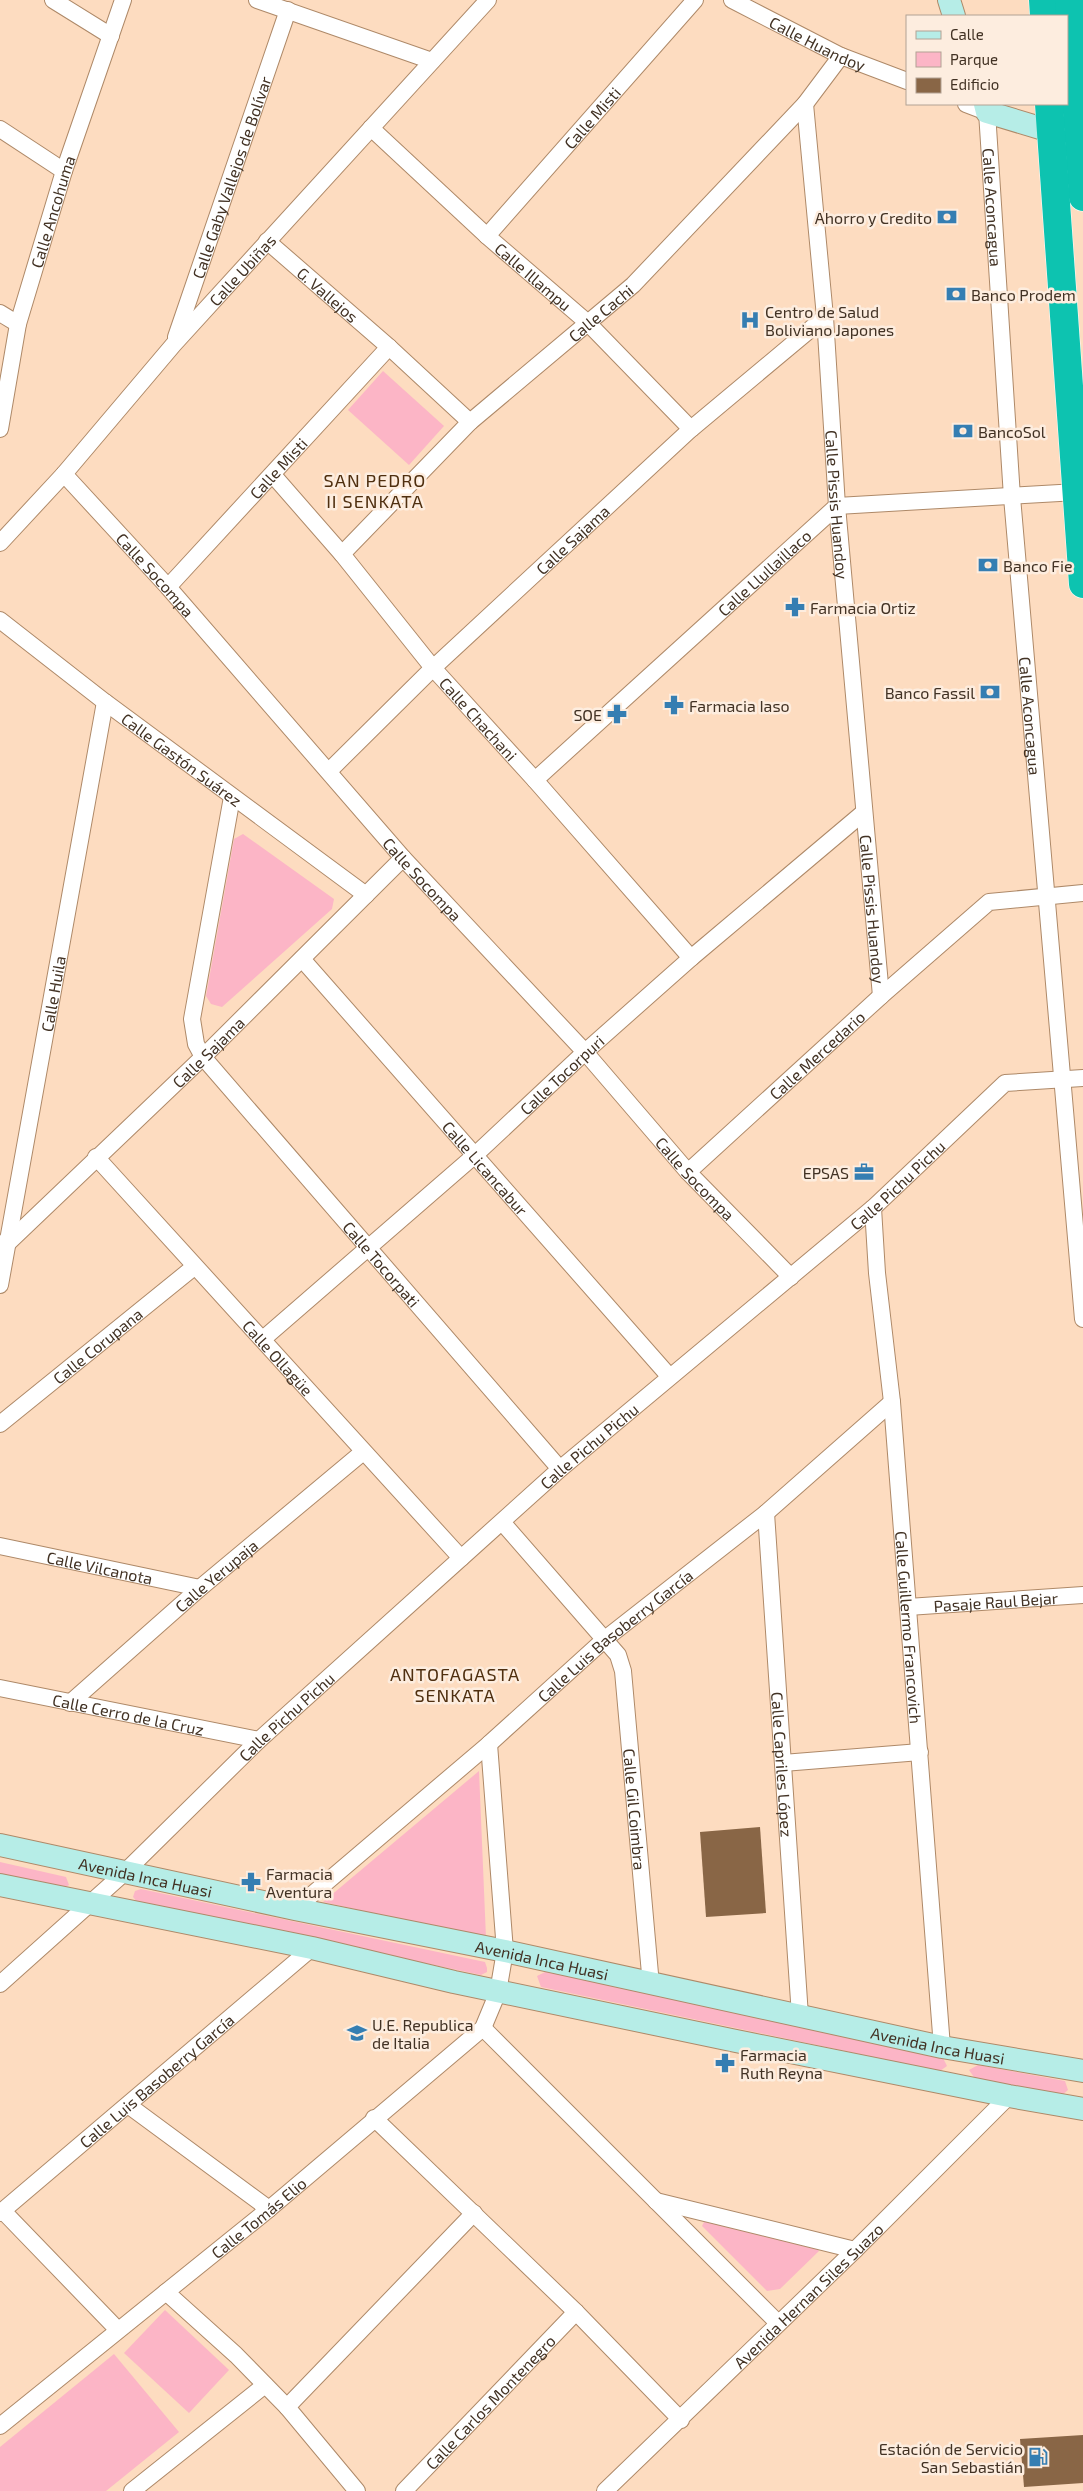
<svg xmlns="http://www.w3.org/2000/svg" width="1083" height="2491" font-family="'Exo 2',sans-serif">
<rect width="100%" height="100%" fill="#fddcc0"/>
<g fill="#fcb5c6">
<polygon points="383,371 444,426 409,465 348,410"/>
<polygon points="243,834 334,899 332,909 222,1007 211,1004 206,996 234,839"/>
<polygon points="479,1771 486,1938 323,1902"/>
<polygon points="0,1862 66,1877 69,1885 62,1889 0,1876"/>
<polygon points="141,1889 485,1962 487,1968 487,1972 481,1975 137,1902 133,1897 135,1891"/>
<polygon points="547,1971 943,2058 947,2066 940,2071 541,1987 537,1976"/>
<polygon points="978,2065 1065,2081 1068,2090 1061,2096 976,2080 969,2070"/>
<polygon points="705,2220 814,2245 819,2251 780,2289 767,2291 702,2226"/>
<polygon points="165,2310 229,2370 189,2413 124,2353"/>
<polygon points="114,2354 179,2432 106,2491 0,2491 0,2447"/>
</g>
<g fill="#896646">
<polygon points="760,1827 766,1913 706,1917 700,1832"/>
<polygon points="1083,2435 1083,2483 1024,2487 1020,2439"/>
</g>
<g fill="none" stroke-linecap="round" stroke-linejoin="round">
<defs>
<g id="street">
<polyline points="53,0 111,36"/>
<polyline points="257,0 432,61"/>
<path id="s1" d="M 732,0 L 841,56 L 907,81"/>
<path id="s2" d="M 805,104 L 825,317 L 837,506 L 881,996"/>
<path id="s3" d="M 966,104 L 987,112 L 1012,497 L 1083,1319"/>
<path id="s4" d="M 371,128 L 487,236 L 588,323 L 691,429"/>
<polyline points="0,129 64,171"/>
<path id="s5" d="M 487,236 L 695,0"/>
<path id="s6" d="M 267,241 L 389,347 L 470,422"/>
<polyline points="0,313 18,324"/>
<path id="s7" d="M 176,337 L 288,10"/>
<path id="s8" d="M 0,429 L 18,324 L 64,171 L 123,0"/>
<path id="s9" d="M 64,474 L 168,587 L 403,858 L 585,1052 L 688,1172 L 791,1277"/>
<path id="s10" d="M 273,475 L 342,554 L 433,668 L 535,780 L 691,958"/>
<path id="s11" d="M 0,543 L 64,474 L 174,344 L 488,0"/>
<path id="s12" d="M 342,554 L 470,422 L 633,285 L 805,104 L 841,56"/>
<path id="s13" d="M 168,587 L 389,347"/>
<path id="s14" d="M 0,620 L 105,702 L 366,895"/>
<path id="s15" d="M 329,771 L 433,668 L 691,429 L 825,317"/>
<path id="s16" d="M 535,780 L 837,506 L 1077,492"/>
<path id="s17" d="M 232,797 L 192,1019 L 196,1044 L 203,1057 L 560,1469"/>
<path id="s18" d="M 302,959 L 669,1376"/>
<path id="s19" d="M 96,1157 L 461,1558"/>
<path id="s20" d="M 688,1172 L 881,996 L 989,902 L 1083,893"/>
<path id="s21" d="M 873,1208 L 877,1273 L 892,1402 L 942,2047"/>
<path id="s22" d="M 7,1240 L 9,1242 L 203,1057 L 403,858"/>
<path id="s23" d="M 0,1285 L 105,702"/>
<path id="s24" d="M 263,1339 L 474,1156 L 585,1052 L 691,958 L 863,813"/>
<path id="s25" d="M 0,1424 L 194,1267"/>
<path id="s26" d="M 766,1513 L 800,2016"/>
<path id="s27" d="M 502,1522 L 618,1655 L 623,1671 L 651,1985"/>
<path id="s28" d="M 0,1546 L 200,1588"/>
<path id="s29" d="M 908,1607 L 1083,1595"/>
<path id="s30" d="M 0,1688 L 259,1740"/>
<path id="s31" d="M 70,1703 L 200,1588 L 363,1452"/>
<polyline points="783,1763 920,1752"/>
<path id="s32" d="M 295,1909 L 489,1744 L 605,1639 L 766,1513 L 892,1402"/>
<path id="s33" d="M 0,1984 L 124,1873 L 259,1740 L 560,1469 L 873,1208 L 1005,1083 L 1083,1078"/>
<polyline points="483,2028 778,2323"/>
<polyline points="128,2105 269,2209"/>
<polyline points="374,2118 576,2312 681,2420"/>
<polyline points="656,2201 855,2250"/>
<polyline points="3,2211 118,2330"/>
<path id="s34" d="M 0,2213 L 312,1948"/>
<polyline points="166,2292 236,2355 287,2407 357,2491"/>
<polyline points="287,2407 474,2213"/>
<path id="s35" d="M 0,2426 L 269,2209 L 483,2028 L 498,1992 L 505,1951 L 489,1744"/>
<polyline points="132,2491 265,2385"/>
<path id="s36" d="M 404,2491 L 576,2312"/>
<path id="s37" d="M 605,2491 L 855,2250 L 1009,2096"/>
</g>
<g id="secondary">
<polyline points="949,0 954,16"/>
<polyline points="985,104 987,112 1050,131"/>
<path id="s38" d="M 0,1845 L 295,1909 L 505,1951 L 942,2047 L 1083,2071"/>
<polyline points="0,1885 312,1948 454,1982 736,2041 1009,2096 1083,2109"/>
</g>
<g id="highway">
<polyline points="1043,0 1044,16"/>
<polyline points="1069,0 1083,197"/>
<polyline points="1049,104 1083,584"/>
</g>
</defs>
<use href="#street" stroke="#ae8968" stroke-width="18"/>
<use href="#secondary" stroke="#ae8968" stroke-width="24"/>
<use href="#highway" stroke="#fff" stroke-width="29"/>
<use href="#street" stroke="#fff" stroke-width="16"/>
<use href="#secondary" stroke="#b6ede7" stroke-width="22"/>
<use href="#highway" stroke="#0dc3b0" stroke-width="28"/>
</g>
<defs>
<symbol id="bank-bare" viewBox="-9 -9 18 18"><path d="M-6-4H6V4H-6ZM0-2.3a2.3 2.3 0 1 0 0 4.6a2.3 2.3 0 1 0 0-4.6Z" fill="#357eb2" stroke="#fdeddf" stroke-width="2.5" paint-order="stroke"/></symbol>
<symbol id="hospital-bare" viewBox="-9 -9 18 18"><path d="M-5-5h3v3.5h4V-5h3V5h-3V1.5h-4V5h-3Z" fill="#357eb2" stroke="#fdeddf" stroke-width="2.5" paint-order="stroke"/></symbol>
<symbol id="pharmacy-bare" viewBox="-9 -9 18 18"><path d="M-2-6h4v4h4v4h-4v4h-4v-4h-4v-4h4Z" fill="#357eb2" stroke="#fdeddf" stroke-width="2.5" paint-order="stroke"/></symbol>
<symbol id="office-bare" viewBox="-9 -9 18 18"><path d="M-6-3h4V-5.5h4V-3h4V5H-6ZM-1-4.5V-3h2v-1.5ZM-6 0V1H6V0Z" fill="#357eb2" stroke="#fdeddf" stroke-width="2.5" paint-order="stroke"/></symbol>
<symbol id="school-bare" viewBox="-9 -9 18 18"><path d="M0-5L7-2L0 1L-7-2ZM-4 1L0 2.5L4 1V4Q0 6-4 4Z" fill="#357eb2" stroke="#fdeddf" stroke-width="2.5" paint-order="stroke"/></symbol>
<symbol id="fuel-bare" viewBox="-9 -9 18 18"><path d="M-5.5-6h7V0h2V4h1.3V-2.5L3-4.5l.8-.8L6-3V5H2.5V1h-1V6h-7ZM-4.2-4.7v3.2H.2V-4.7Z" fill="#357eb2" stroke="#fdeddf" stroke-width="2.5" paint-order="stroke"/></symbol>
</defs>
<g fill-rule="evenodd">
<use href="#bank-bare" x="933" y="203" width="28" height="28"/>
<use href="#bank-bare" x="942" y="280" width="28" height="28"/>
<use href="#hospital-bare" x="736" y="306" width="28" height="28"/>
<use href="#bank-bare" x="949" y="417" width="28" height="28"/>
<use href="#bank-bare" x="974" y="551" width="28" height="28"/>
<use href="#pharmacy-bare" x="781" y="593" width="28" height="28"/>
<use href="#bank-bare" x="976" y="678" width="28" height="28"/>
<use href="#pharmacy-bare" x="660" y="691" width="28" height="28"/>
<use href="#pharmacy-bare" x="603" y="700" width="28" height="28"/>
<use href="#office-bare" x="850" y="1158" width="28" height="28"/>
<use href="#pharmacy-bare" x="237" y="1868" width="28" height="28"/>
<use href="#school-bare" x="343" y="2019" width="28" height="28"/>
<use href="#pharmacy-bare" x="711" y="2049" width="28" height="28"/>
<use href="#fuel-bare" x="1024" y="2443" width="28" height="28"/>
</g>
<g text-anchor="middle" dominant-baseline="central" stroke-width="5" stroke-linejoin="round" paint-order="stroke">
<g font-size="16" fill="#423224" stroke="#fdeddf">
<text stroke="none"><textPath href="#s1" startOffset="96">Calle Huandoy</textPath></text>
<text stroke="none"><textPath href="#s5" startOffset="158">Calle Misti</textPath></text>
<text stroke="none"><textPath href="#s7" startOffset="169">Calle Gaby Vallejos de Bolívar</textPath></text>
<text stroke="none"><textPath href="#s3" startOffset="118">Calle Aconcagua</textPath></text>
<text stroke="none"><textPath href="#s8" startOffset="224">Calle Ancohuma</textPath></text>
<text stroke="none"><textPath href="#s11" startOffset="365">Calle Ubiñas</textPath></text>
<text stroke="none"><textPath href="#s4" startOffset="220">Calle Illampu</textPath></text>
<text stroke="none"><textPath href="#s6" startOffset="81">G. Vallejos</textPath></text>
<text stroke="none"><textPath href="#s12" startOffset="354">Calle Cachi</textPath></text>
<text stroke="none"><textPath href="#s13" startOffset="162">Calle Misti</textPath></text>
<text stroke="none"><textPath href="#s2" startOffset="402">Calle Pissis Huandoy</textPath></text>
<text stroke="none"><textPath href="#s15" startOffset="336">Calle Sajama</textPath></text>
<text stroke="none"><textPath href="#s16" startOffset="309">Calle Llullaillaco</textPath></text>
<text stroke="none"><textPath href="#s9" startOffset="136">Calle Socompa</textPath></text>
<text stroke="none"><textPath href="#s3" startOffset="628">Calle Aconcagua</textPath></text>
<text stroke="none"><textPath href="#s10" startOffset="319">Calle Chachani</textPath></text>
<text stroke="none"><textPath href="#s14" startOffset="229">Calle Gastón Suárez</textPath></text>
<text stroke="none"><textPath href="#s9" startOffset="541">Calle Socompa</textPath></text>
<text stroke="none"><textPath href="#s2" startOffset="808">Calle Pissis Huandoy</textPath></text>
<text stroke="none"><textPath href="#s23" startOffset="296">Calle Huila</textPath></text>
<text stroke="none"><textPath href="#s22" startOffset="278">Calle Sajama</textPath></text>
<text stroke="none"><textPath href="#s20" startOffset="174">Calle Mercedario</textPath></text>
<text stroke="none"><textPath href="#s24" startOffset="399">Calle Tocorpuri</textPath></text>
<text stroke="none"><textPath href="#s18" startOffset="278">Calle Licancabur</textPath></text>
<text stroke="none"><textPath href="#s9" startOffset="946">Calle Socompa</textPath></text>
<text stroke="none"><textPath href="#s33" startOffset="1202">Calle Pichu Pichu</textPath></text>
<text stroke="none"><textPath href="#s17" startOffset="539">Calle Tocorpati</textPath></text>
<text stroke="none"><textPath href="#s25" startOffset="125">Calle Corupana</textPath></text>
<text stroke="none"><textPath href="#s19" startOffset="271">Calle Ollagüe</textPath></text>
<text stroke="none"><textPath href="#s33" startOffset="798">Calle Pichu Pichu</textPath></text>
<text stroke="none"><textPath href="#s28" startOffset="102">Calle Vilcanota</textPath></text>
<text stroke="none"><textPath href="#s31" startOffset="194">Calle Yerupaja</textPath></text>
<text stroke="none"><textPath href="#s29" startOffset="88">Pasaje Raul Bejar</textPath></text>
<text stroke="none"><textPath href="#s21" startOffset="421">Calle Guillermo Francovich</textPath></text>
<text stroke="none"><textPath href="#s32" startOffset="421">Calle Luis Basoberry García</textPath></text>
<text stroke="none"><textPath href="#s30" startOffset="131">Calle Cerro de la Cruz</textPath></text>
<text stroke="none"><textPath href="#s33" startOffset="392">Calle Pichu Pichu</textPath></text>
<text stroke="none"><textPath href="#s26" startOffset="252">Calle Capriles López</textPath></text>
<text stroke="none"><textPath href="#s27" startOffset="332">Calle Gil Coimbra</textPath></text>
<text stroke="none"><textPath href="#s38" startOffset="149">Avenida Inca Huasi</textPath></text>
<text stroke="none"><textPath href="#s38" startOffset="554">Avenida Inca Huasi</textPath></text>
<text stroke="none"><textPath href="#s38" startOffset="959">Avenida Inca Huasi</textPath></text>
<text stroke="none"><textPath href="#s34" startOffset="205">Calle Luis Basoberry García</textPath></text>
<text stroke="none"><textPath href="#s35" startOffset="332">Calle Tomás Elio</textPath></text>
<text stroke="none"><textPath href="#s37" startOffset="282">Avenida Hernan Siles Suazo</textPath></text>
<text stroke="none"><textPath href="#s36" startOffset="124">Calle Carlos Montenegro</textPath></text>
</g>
<g font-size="16" fill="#423224" stroke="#fdeddf" text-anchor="start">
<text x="932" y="217" text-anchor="end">Ahorro y Credito</text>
<text x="971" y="294">Banco Prodem</text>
<text x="765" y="311">Centro de Salud<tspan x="765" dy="18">Boliviano Japones</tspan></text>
<text x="978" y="431">BancoSol</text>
<text x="1003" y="565">Banco Fie</text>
<text x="810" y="607">Farmacia Ortiz</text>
<text x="975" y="692" text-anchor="end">Banco Fassil</text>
<text x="689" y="705">Farmacia Iaso</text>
<text x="602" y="714" text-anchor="end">SOE</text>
<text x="849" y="1172" text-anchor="end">EPSAS</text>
<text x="266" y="1873">Farmacia<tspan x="266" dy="18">Aventura</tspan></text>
<text x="372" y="2024">U.E. Republica<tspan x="372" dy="18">de Italia</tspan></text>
<text x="740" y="2054">Farmacia<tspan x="740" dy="18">Ruth Reyna</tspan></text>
<text x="1023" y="2448" text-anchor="end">Estación de Servicio<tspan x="1023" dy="18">San Sebastián</tspan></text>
</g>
<g font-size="18" letter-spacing="1" fill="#4f2f0f" stroke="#fdeddf">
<text x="375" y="480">SAN PEDRO<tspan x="375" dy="21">II SENKATA</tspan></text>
<text x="455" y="1674">ANTOFAGASTA<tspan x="455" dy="21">SENKATA</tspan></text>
</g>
</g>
<rect x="906" y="15" width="162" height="90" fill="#fdeddf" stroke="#b2a294"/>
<rect x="916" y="31" width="25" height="8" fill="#b6ede7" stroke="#b2a294"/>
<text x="950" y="40" font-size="15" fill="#423224">Calle</text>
<rect x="916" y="52" width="25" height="15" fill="#fcb5c6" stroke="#b2a294"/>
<text x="950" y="65" font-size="15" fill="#423224">Parque</text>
<rect x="916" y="78" width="25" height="15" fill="#896646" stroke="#b2a294"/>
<text x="950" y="90" font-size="15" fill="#423224">Edificio</text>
</svg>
